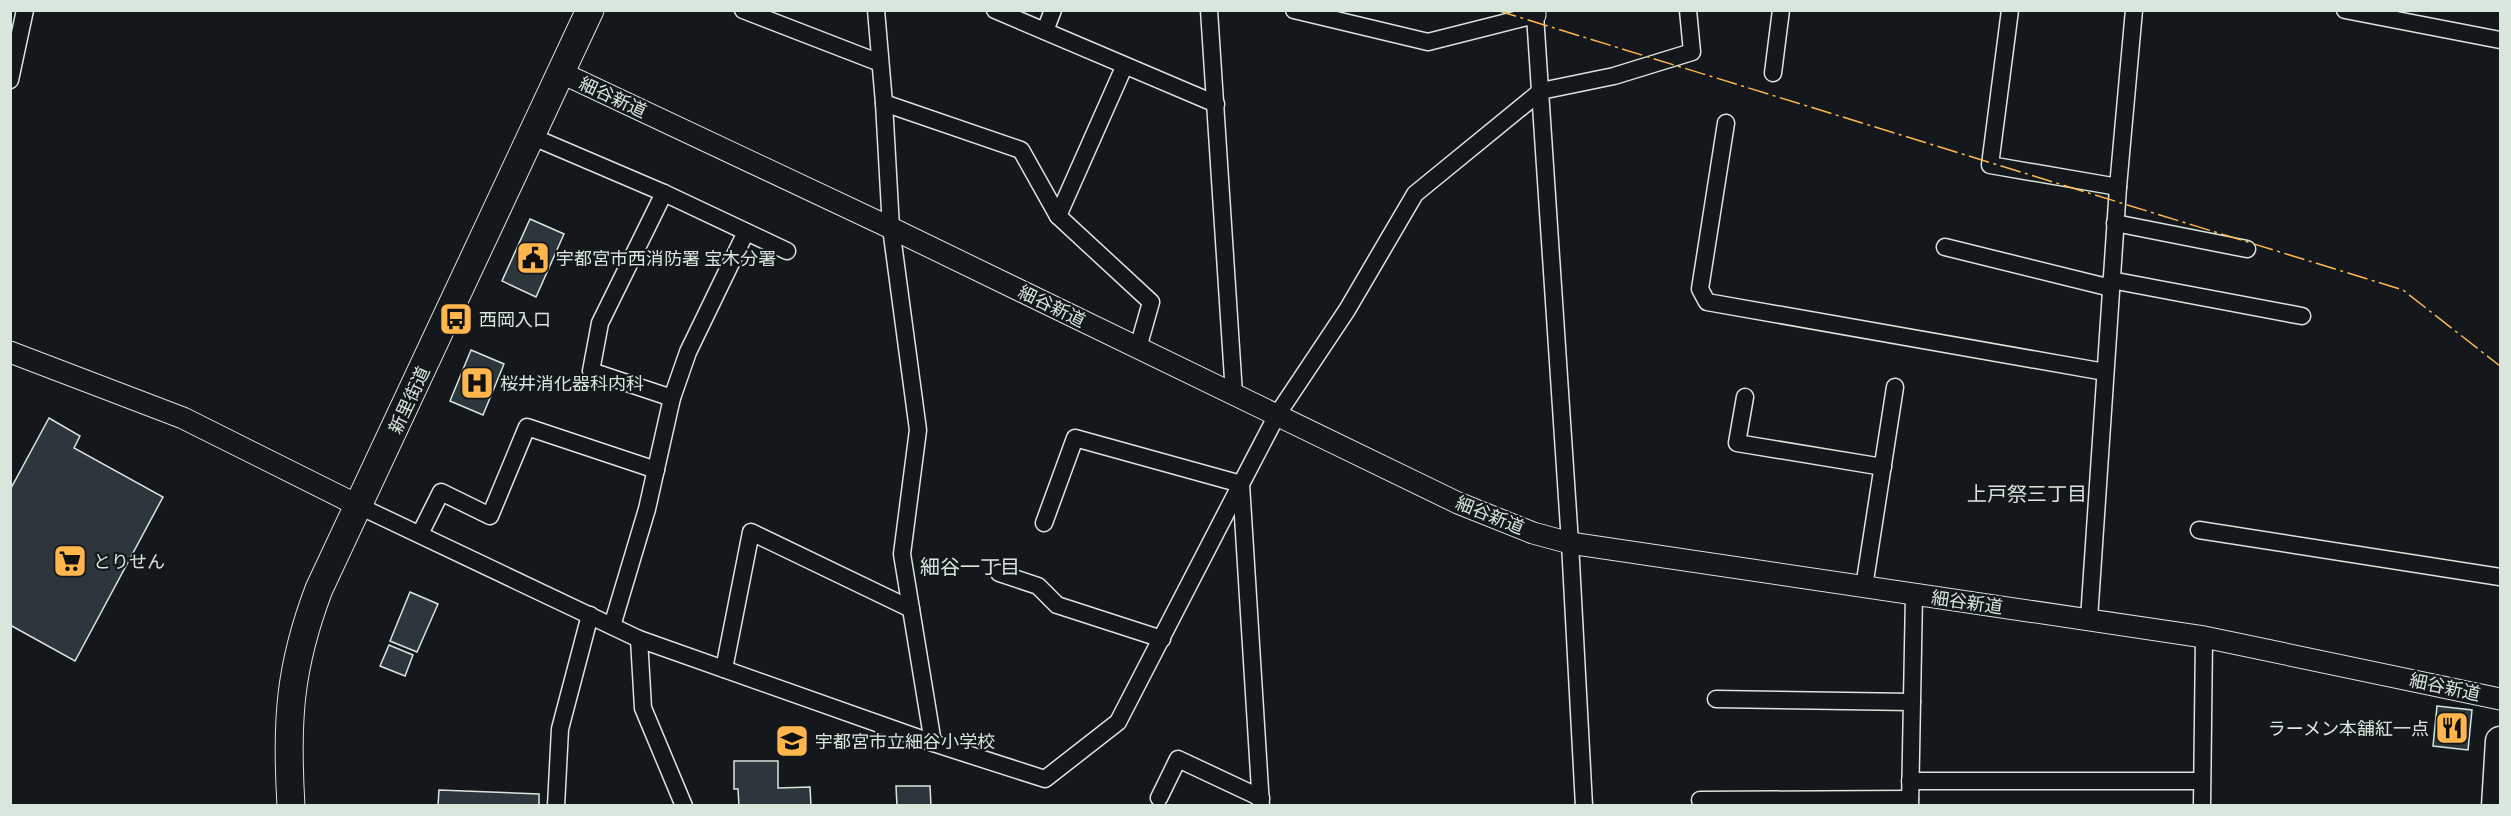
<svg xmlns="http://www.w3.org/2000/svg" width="2511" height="816" font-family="'Public Sans','Noto Sans JP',sans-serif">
<rect width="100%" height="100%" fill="#14181c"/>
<g fill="#2c363c" stroke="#d8e6dc" stroke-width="1.5">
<polygon points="530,219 564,234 536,297 502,281"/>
<polygon points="471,350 504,364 483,415 450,401"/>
<polygon points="49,418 80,436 74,448 163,497 75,661 10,625 10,490"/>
<polygon points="410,592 438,604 417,652 390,641"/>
<polygon points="389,645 413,655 405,676 380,666"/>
<polygon points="2437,706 2472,710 2468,750 2433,746"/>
<polygon points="734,761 778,761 778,788 810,787 811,806 739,806 738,789 734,789"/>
<polygon points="896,786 930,786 931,806 897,806"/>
<polygon points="439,790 539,794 539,806 438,806"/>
</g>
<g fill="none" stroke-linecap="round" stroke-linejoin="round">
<defs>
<g id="minor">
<polyline points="743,10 880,63"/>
<polyline points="876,10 884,103 891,228 918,430 902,554 933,743"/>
<polyline points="995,10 1216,104"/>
<polyline points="1209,10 1234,394"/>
<polyline points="1294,10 1428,42 1535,15 1570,543 1584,806"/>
<polyline points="2010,10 1990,165 2118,187"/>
<polyline points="2345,10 2500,40"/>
<polyline points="1045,31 1053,10"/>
<polyline points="1124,67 1058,216 1151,302 1138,348"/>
<polyline points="1773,73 1781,10"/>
<polyline points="10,80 25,10"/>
<polyline points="884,103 1021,150 1058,216"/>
<polyline points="1726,123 1700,289 1707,302 2105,372"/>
<polyline points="533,137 664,193 787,251"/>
<polyline points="664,193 600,323 591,371 672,398"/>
<polyline points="2115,223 2247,249"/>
<polyline points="1945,247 2111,288"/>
<polyline points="2111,280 2302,316"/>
<polyline points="1745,397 1737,443 1883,467"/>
<polyline points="359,506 639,639 933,743 1045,779 1118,722 1241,484 1075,438 1044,523"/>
<polyline points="2199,530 2500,577"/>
<polyline points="420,534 441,492 490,516 527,427 656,470"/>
<polyline points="999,573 1038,586 1057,605 1162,639"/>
<polyline points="1864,587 1895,387"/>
<polyline points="2089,619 2118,187 2134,10"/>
<polyline points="612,626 647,509 672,398 688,352 746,232"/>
<polyline points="639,639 643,708 684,806"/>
<polyline points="724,669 751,532 911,609"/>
<polyline points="1716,699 1912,702"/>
<polyline points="1910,781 2202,781"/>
<polyline points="1159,798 1178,759 1261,798"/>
<polyline points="1700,800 1910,799"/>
<polyline points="556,806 560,729 590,615"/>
<polyline points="1261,806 1241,484 1277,415 1347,310 1415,194 1541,91 1614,76 1692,52 1688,10"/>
<polyline points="1910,806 1914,595"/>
<polyline points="2202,806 2204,637"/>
</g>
<g id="tertiary">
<polyline points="1535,10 1535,15"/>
<polyline points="562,73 891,228 1458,503 1533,533 1570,543 2204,637 2500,699"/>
<polyline points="10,352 183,418 359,506"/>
</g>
<path id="primary" d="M 291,806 C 286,722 289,668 319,589 L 590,10"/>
<polyline id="trunk" points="2496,806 2500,741"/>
</defs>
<use href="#minor" stroke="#d8e6dc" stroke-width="19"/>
<use href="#tertiary" stroke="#d8e6dc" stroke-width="23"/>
<use href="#primary" stroke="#d8e6dc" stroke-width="29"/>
<use href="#trunk" stroke="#d8e6dc" stroke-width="31"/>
<use href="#minor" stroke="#14181c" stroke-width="16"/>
<use href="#tertiary" stroke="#14181c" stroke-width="21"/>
<use href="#primary" stroke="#14181c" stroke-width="27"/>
<use href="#trunk" stroke="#14181c" stroke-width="28"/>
<polyline stroke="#ffb74d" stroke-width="1.5" stroke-dasharray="21 4.5 3 4.5" stroke-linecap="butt" points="1496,10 2403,290 2500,366"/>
</g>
<defs>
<symbol id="civic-square" viewBox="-11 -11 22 22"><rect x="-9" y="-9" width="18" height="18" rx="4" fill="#ffb74d" stroke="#14181c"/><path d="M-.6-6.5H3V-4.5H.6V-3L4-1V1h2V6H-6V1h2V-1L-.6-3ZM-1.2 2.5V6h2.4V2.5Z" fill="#111"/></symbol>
<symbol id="bus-square" viewBox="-11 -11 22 22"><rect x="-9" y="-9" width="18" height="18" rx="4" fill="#ffb74d" stroke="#14181c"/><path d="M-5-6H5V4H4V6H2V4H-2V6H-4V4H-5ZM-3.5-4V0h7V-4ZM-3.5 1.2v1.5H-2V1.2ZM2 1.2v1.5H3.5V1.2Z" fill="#111"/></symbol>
<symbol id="hospital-square" viewBox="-11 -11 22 22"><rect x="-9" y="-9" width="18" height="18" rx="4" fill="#ffb74d" stroke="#14181c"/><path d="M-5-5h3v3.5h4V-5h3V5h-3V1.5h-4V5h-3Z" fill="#111"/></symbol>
<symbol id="supermarket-square" viewBox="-11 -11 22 22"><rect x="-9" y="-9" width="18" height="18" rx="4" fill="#ffb74d" stroke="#14181c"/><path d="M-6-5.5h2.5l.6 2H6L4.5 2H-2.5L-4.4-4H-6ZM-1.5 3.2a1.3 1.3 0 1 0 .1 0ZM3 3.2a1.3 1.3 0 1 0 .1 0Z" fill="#111"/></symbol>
<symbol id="restaurant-square" viewBox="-11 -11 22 22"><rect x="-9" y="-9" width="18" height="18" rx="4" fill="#ffb74d" stroke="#14181c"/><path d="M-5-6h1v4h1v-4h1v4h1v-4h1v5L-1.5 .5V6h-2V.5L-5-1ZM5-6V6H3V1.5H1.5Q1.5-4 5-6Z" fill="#111"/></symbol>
<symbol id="school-square" viewBox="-11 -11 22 22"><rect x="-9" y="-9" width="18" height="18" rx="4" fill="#ffb74d" stroke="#14181c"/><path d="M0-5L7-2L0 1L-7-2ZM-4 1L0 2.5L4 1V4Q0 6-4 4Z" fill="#111"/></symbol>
</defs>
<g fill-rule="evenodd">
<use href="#civic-square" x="514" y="239" width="38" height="38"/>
<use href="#bus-square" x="437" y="300" width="38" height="38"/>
<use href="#hospital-square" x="458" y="364" width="38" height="38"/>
<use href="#supermarket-square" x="51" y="542" width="38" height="38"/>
<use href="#restaurant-square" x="2433" y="709" width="38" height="38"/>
<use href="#school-square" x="773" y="722" width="38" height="38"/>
</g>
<g text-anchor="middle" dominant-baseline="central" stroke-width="4.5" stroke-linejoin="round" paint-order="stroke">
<g font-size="18" fill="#d8e6dc" stroke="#14181c">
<text transform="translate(613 97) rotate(25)">細谷新道</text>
<text transform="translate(1052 306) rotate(26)">細谷新道</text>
<text transform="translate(409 400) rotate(-65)">新里街道</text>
<text transform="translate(1490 515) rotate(22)">細谷新道</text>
<text transform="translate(1967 602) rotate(8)">細谷新道</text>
<text transform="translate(2445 687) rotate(12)">細谷新道</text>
</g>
<g font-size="18" fill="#d8e6dc" stroke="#14181c" text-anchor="start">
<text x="556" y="258">宇都宮市西消防署 宝木分署</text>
<text x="479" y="319">西岡入口</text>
<text x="500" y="383">桜井消化器科内科</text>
<text x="93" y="561">とりせん</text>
<text x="2429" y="728" text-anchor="end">ラーメン本舗紅一点</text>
<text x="815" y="741">宇都宮市立細谷小学校</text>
</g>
<g font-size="20" fill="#d8e6dc" stroke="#14181c">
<text x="2027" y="494">上戸祭三丁目</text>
<text x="970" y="567">細谷一丁目</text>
</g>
</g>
<rect width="2511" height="816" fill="none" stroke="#d8e6dc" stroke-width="24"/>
</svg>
